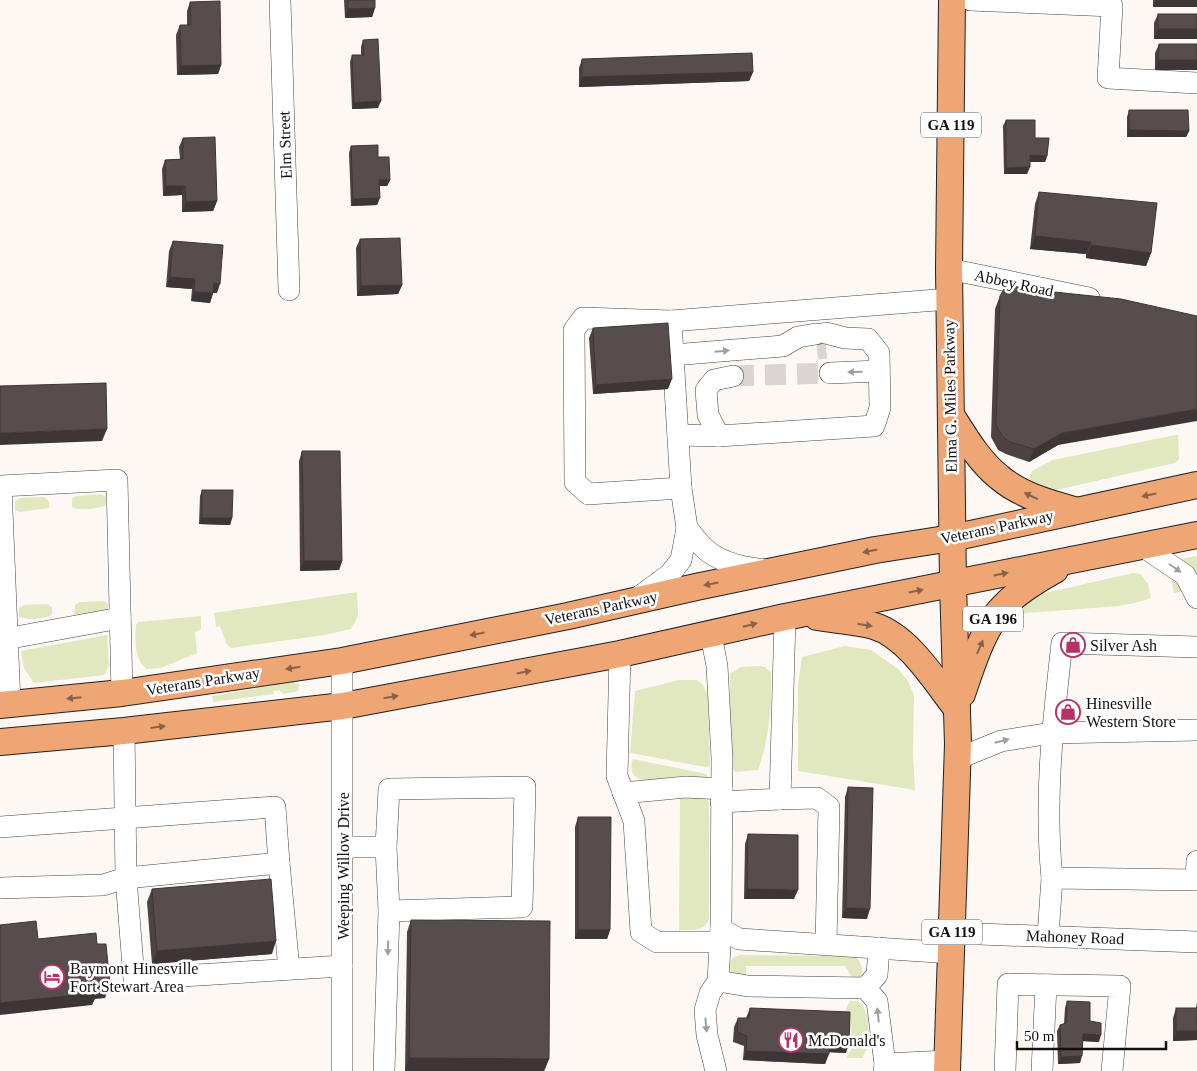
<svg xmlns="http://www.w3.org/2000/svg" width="1197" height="1071" font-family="Georgia,serif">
<rect width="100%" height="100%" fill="#fef8f4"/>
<g fill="#e1e7bf">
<polygon points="1175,435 1178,435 1179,459 1175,463 1056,490 1041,489 1030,486 1030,476 1032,471 1053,460"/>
<path d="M 101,494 L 106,497 L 106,505 C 98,509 81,511 72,507 L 72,498 L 77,496 Z"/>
<path d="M 44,497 C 49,500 50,502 49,508 L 20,512 L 15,510 L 15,501 L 21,498 Z"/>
<polygon points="1197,556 1197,588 1174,593 1170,571 1174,563 1182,559"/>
<polygon points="1133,573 1140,574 1148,584 1151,598 1135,603 1119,606 1027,613 1015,615 1013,609 1028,598 1041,594"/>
<polygon points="357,592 358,616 351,629 324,635 231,648 226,643 220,626 216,627 214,613"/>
<polygon points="103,601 108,603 108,612 79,616 74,614 75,605 80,602"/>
<path d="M 47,604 L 52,607 L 52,615 C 44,619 27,620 19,617 L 19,608 L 24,605 Z"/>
<path d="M 201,616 L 201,629 L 195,632 L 197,653 L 161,668 L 147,669 C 134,659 135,640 136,625 L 138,622 Z"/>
<polygon points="107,635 109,666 104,675 34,683 24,668 21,651"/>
<polygon points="845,646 871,650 898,669 908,681 914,695 913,753 915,790 798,771 798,685 802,657"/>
<path d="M 759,666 L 765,667 L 771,673 C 772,706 769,739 758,770 L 735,772 L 730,763 L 730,674 L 741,667 Z"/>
<polygon points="679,680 697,680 703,685 708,696 710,766 705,767 630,753 635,691"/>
<polygon points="293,682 300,685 298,691 284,694 279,690 273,691 274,694 213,702 212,696"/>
<path d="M 633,759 L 707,774 L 707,779 L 642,780 C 632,776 629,770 633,759 Z"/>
<path d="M 680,796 C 690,797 702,795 709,802 L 709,919 C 704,932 692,930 679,930 Z"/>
<path d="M 740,955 L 850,956 L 857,958 C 862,966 864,969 860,978 L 853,979 L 845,966 L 746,966 L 746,977 L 732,973 L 729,964 L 734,957 Z"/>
<path d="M 850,1001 L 857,1001 L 863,1005 L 868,1018 L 868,1047 L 862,1058 L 847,1058 L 849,1052 L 851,1051 C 851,1044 852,1036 851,1029 C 847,1014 841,1018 850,1001 Z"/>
</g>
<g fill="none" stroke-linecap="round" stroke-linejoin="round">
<g stroke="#dad5d2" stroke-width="21" stroke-dasharray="21 11" stroke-linecap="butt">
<polyline points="817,349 826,348"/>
<polyline points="733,376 830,373"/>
</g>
<defs>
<g id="minor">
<polyline points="280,0 289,290"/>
<polyline points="970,0 1112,6 1108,78 1197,83"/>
<polyline points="949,269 1089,298"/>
<polyline points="671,321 583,318 574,330 575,482 588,494 681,488"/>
<polyline points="673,355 783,346 798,337 816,334"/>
<polyline points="830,373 879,371"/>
<polyline points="678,435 719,436 874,426 880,408 879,353 868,339 845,338 826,333"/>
<polyline points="719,436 708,415 706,390 714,380 733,376"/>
<polyline points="687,528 681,488 671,321 949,299"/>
<polyline points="1142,546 1185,575 1197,598"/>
<path d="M 636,599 L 670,574 L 681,560 L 687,528 C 692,534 697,541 703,547 C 719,563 744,568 766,570"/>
<polyline points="785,617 780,799 817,798 829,807 826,944"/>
<polyline points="711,635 717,666 722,758 721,929 739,939 952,953"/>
<polyline points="0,640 120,618"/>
<polyline points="620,654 617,776 634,821 641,932 657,942 720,942"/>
<polyline points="342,661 342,1071"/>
<polyline points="10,704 1,486 117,480 122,693"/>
<polyline points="124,731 126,878 134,979 342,966"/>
<polyline points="957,759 1001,741 1052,733 1197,730"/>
<polyline points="623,793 686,787 722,789"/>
<polyline points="721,802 780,799"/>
<polyline points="0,827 275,807 279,863 126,878 103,885 0,888"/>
<polyline points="343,847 386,847 389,789 525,787 522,907 389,911"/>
<polyline points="279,863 289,969"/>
<path d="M 1052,878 C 1044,798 1053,723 1062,643 L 1197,647"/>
<polyline points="952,933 1197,942"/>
<polyline points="1048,936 1052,878 1196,880 1197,861"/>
<polyline points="718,981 748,986 865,988 877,1001 885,1064 884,1071"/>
<polyline points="865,988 877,975 879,948"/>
<polyline points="885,1064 947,1061"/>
<polyline points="384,1071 389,911 386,847"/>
<polyline points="716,1071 707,1035 705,1010 710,993 718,981 721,929"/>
<polyline points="1005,1071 1008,984 1120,986 1112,1071"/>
<polyline points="1042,1071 1046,985"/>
</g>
<g id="major">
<path d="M 951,415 C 965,437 979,461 999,477 C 1020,495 1048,503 1074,510"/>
<path d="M 817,617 C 834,620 857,621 874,626 C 908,636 935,681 957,709"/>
<path d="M 962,694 C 971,668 984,625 1004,606 C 1018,591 1037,580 1055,570"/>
<polyline points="0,705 122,693 342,661 568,616 696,587 875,550 952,538 1197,485"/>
<polyline points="0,742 124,731 343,706 620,654 785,617 1197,535"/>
<polyline points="947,1071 958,744 953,584 949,269 952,0"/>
</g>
</defs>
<use href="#minor" stroke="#434343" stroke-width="22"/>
<use href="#major" stroke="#212121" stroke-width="28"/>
<use href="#minor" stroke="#fff" stroke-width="21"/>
<use href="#major" stroke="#eda674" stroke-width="26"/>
</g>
<g fill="#4c4242">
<polygon points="344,0 375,0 375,8 372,17 345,18"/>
<rect x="1153" y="0" width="44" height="7"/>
<polygon points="190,2 221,65 218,74 177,75 176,35 180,25 187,25 187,11"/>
<polygon points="1158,14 1197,14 1154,39 1154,23"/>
<polygon points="363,40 378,108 352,109 350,62 352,55 361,55 361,47"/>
<polygon points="1159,44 1197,44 1155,70 1155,53"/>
<polygon points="582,59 753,72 749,81 579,87 579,68"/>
<polygon points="1129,110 1189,131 1186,137 1127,137 1127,117"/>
<polygon points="1006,120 1035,138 1047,156 1045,162 1030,162 1027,174 1004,174 1003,126"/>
<polygon points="183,138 217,201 213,211 182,212 182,195 163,196 162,169 165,160 180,159 179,147"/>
<polygon points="351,146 378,157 390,180 387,186 379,186 377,205 351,206 349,153"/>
<polygon points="1039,192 1151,253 1146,266 1086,258 1086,254 1030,249 1035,204"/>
<polygon points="360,239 402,285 398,294 357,296 356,248"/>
<polygon points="173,241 217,293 213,293 210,303 191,301 192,289 166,287 169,251"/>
<polygon points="1000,296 1058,445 1029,462 1006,454 998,450 991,437 995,309"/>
<polygon points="593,328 668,389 593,394 589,338"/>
<polygon points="302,451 342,561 339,570 300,571 299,461"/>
<polygon points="202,490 232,518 230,525 199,524 200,496"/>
<polygon points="848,787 867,919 842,918 845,797"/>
<polygon points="578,817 610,930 607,939 575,939 575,827"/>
<polygon points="748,834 794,899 744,899 745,844"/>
<polygon points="152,889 272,954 152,964 147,902"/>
<polygon points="411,920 549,1059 544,1071 405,1071 407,932"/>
<polygon points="1067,1001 1090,1021 1099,1042 1083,1041 1080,1063 1058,1064 1057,1031 1060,1025 1064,1024 1065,1008"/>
<polygon points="1197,1002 1197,1040 1173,1041 1173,1018 1176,1008 1196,1008"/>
<polygon points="750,1008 846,1053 829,1052 825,1064 743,1060 744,1046 733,1042 734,1027 738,1018 746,1018"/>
</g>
<g fill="#3e3636">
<polygon points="1156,0 1197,0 1197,7 1153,7"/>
<polygon points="375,8 372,17 345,18 348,9"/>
<polygon points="1158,29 1197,29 1197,39 1154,39"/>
<polygon points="1158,60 1197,60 1197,70 1155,70"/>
<polygon points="221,65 218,74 177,75 181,66"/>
<polygon points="753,72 749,81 579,87 582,77"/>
<polygon points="381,101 378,108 352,109 354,103"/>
<polygon points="1129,130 1189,131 1186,137 1127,137"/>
<polygon points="1030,155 1047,156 1045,162 1028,162"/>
<polygon points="1030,167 1027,174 1004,174 1006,168"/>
<polygon points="379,180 390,180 387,186 377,186"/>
<polygon points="166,186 185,186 182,195 163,196"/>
<polygon points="380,198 377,205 351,206 353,199"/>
<polygon points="217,201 213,211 182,212 186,202"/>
<polygon points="1035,236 1091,242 1086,254 1030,249"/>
<polygon points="1091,245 1151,253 1146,266 1086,258"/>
<polygon points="170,277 195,279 192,289 166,287"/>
<polygon points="214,283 220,284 217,293 213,293 210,303 191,301 194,292"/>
<polygon points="402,285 398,294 357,296 361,286"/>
<polygon points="672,379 668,389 593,394 596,385"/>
<polygon points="1197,409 1197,421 1058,445 1029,462 1034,449 1062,433"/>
<polygon points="107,429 102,441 0,445 0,433"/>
<polygon points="202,518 232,518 230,525 199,524"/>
<polygon points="304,561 342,561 339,570 300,571"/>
<polygon points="747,889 798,890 794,899 744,899"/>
<polygon points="846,908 870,909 867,919 842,918"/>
<polygon points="578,930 610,930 607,939 575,939"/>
<polygon points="276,941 272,954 152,964 157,951"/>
<polygon points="110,985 105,998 95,999 92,1005 0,1015 0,1003 96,987"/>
<polygon points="1176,1031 1197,1031 1197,1040 1173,1041"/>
<polygon points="1083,1034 1101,1035 1099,1042 1081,1041"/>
<polygon points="830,1043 849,1044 846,1053 826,1052"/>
<polygon points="746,1051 829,1054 825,1064 743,1060"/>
<polygon points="1082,1056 1080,1063 1058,1064 1061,1057"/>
<polygon points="409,1058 549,1059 544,1071 405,1071"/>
</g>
<g fill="#584d4d" stroke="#3e3636">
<polygon points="348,0 375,0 375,8 348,9"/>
<polygon points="220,1 221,65 181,66 180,25 191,25 190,2"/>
<rect x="1158" y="14" width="39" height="15"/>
<polygon points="378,39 381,101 354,103 352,55 364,55 363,40"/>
<polygon points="1159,44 1197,44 1197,60 1158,60"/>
<polygon points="752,53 753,72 582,77 582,59"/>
<polygon points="1129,110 1188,110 1189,131 1129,130"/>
<polygon points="1006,120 1035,120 1035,138 1049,138 1047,156 1030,155 1030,167 1006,168"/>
<polygon points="215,137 217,201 186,202 185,186 166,186 165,160 183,159 183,138"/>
<polygon points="378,145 378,157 389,157 390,180 379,180 380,198 353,199 351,146"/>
<polygon points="1039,192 1157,203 1151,253 1091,245 1091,242 1035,236"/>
<polygon points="400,238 402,285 361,286 360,239"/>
<polygon points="173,241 223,245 220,284 214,283 213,293 194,292 195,279 170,277"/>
<polygon points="1014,286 1026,289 1121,299 1197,316 1197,409 1062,433 1034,449 1010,442 1003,437 996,425 1000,296 1004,289"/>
<polygon points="668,323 672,379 596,385 593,328"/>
<polygon points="106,383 107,429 0,433 0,386"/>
<polygon points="302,451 340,451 342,561 304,561"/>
<polygon points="202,490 233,490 232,518 202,518"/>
<polygon points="848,787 873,788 870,909 846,908"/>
<polygon points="578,817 611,817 610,930 578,930"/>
<polygon points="748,834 798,835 798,890 747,889"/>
<polygon points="271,879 276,941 157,951 152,889"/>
<polygon points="411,920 550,921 549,1059 409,1058"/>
<polygon points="36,921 38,939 96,933 97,944 106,944 110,985 96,987 97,993 0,1003 0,925"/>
<polygon points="1067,1001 1090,1002 1090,1021 1101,1023 1101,1035 1083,1034 1082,1056 1061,1057 1060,1025 1066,1023"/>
<polygon points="750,1008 850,1012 849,1044 830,1043 829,1054 746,1051 747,1036 737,1032 738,1018 749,1018"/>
<rect x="1176" y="1008" width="21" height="23"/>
</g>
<defs><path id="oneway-solid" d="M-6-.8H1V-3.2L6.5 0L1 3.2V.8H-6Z" transform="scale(1.25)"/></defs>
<g fill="#9f9f9f">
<use href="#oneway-solid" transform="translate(722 351) rotate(-5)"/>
<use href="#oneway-solid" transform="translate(855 372) rotate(178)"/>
<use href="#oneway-solid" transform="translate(1175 568) rotate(35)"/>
<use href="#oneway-solid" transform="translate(1002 741) rotate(-14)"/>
<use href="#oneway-solid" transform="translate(388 948) rotate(92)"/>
<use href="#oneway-solid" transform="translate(878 1015) rotate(-96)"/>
<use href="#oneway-solid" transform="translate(706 1025) rotate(85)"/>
</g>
<g fill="#8a6247">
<use href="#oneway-solid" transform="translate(1149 495) rotate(168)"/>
<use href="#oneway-solid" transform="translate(1031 496) rotate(-155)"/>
<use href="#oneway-solid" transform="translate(870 551) rotate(168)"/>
<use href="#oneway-solid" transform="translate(1001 574) rotate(-11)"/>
<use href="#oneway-solid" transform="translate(711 584) rotate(169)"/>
<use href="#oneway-solid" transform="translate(916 591) rotate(-11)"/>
<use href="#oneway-solid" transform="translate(750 625) rotate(-14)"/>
<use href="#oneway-solid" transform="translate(865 625) rotate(9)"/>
<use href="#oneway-solid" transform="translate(477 634) rotate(169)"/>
<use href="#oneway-solid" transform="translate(980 647) rotate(-66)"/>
<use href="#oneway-solid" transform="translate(293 668) rotate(171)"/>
<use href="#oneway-solid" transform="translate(524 672) rotate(-11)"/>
<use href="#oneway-solid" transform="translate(391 697) rotate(-10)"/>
<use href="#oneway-solid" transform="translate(74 698) rotate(174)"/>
<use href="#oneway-solid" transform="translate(158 727) rotate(-7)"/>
</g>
<defs>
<symbol id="shop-ring" viewBox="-11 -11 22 22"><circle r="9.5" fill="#fff" stroke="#b53266" stroke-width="1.5"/><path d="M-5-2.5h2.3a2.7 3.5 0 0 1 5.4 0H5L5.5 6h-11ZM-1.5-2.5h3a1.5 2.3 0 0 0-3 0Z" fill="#b53266"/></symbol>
<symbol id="hotel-ring" viewBox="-11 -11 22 22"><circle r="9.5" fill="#fff" stroke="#b53266" stroke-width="1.5"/><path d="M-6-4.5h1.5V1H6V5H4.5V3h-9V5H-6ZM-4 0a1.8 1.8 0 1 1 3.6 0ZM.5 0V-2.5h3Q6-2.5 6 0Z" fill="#b53266"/></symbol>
<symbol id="restaurant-ring" viewBox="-11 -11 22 22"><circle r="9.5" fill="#fff" stroke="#b53266" stroke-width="1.5"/><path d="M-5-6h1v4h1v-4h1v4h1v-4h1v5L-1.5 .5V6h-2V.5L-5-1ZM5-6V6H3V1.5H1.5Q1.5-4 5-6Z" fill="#b53266"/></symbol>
</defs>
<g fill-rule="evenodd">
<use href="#shop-ring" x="1059" y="631" width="28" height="28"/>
<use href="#shop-ring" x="1054" y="698" width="28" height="28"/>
<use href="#hotel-ring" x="38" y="963" width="28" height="28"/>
<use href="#restaurant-ring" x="777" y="1026" width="28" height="28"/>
</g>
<g text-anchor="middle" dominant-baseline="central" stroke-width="5" stroke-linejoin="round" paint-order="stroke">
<g fill="#fff" stroke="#585858" stroke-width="1">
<rect x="921" y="112.5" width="60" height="25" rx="4"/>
<rect x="963" y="606.5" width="60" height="25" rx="4"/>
<rect x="922" y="919.5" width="60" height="25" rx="4"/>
</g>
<g font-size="15" font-weight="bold" fill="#101010">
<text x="951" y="125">GA 119</text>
<text x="993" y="619">GA 196</text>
<text x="952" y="932">GA 119</text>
</g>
<g font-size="16" fill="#101010" stroke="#fff">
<text transform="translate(285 145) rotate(-92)">Elm Street</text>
<text transform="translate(1014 283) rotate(12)">Abbey Road</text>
<text transform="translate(950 396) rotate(-91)">Elma G. Miles Parkway</text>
<text transform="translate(997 527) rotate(-12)">Veterans Parkway</text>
<text transform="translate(601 608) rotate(-12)">Veterans Parkway</text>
<text transform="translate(203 681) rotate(-9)">Veterans Parkway</text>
<text transform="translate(343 866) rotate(-90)">Weeping Willow Drive</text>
<text transform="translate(1075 937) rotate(2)">Mahoney Road</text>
</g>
<g font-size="16" fill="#101010" stroke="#fff" text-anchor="start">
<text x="1090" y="645">Silver Ash</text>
<text x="1086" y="703">Hinesville<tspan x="1086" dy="18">Western Store</tspan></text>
<text x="70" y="968">Baymont Hinesville<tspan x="70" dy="18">Fort Stewart Area</tspan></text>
<text x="808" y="1040">McDonald's</text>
</g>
</g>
<path d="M1017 1041v8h149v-8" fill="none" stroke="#101010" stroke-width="2.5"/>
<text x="1024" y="1041" font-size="15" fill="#101010" stroke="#ffffff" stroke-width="4" paint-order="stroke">50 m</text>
</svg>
